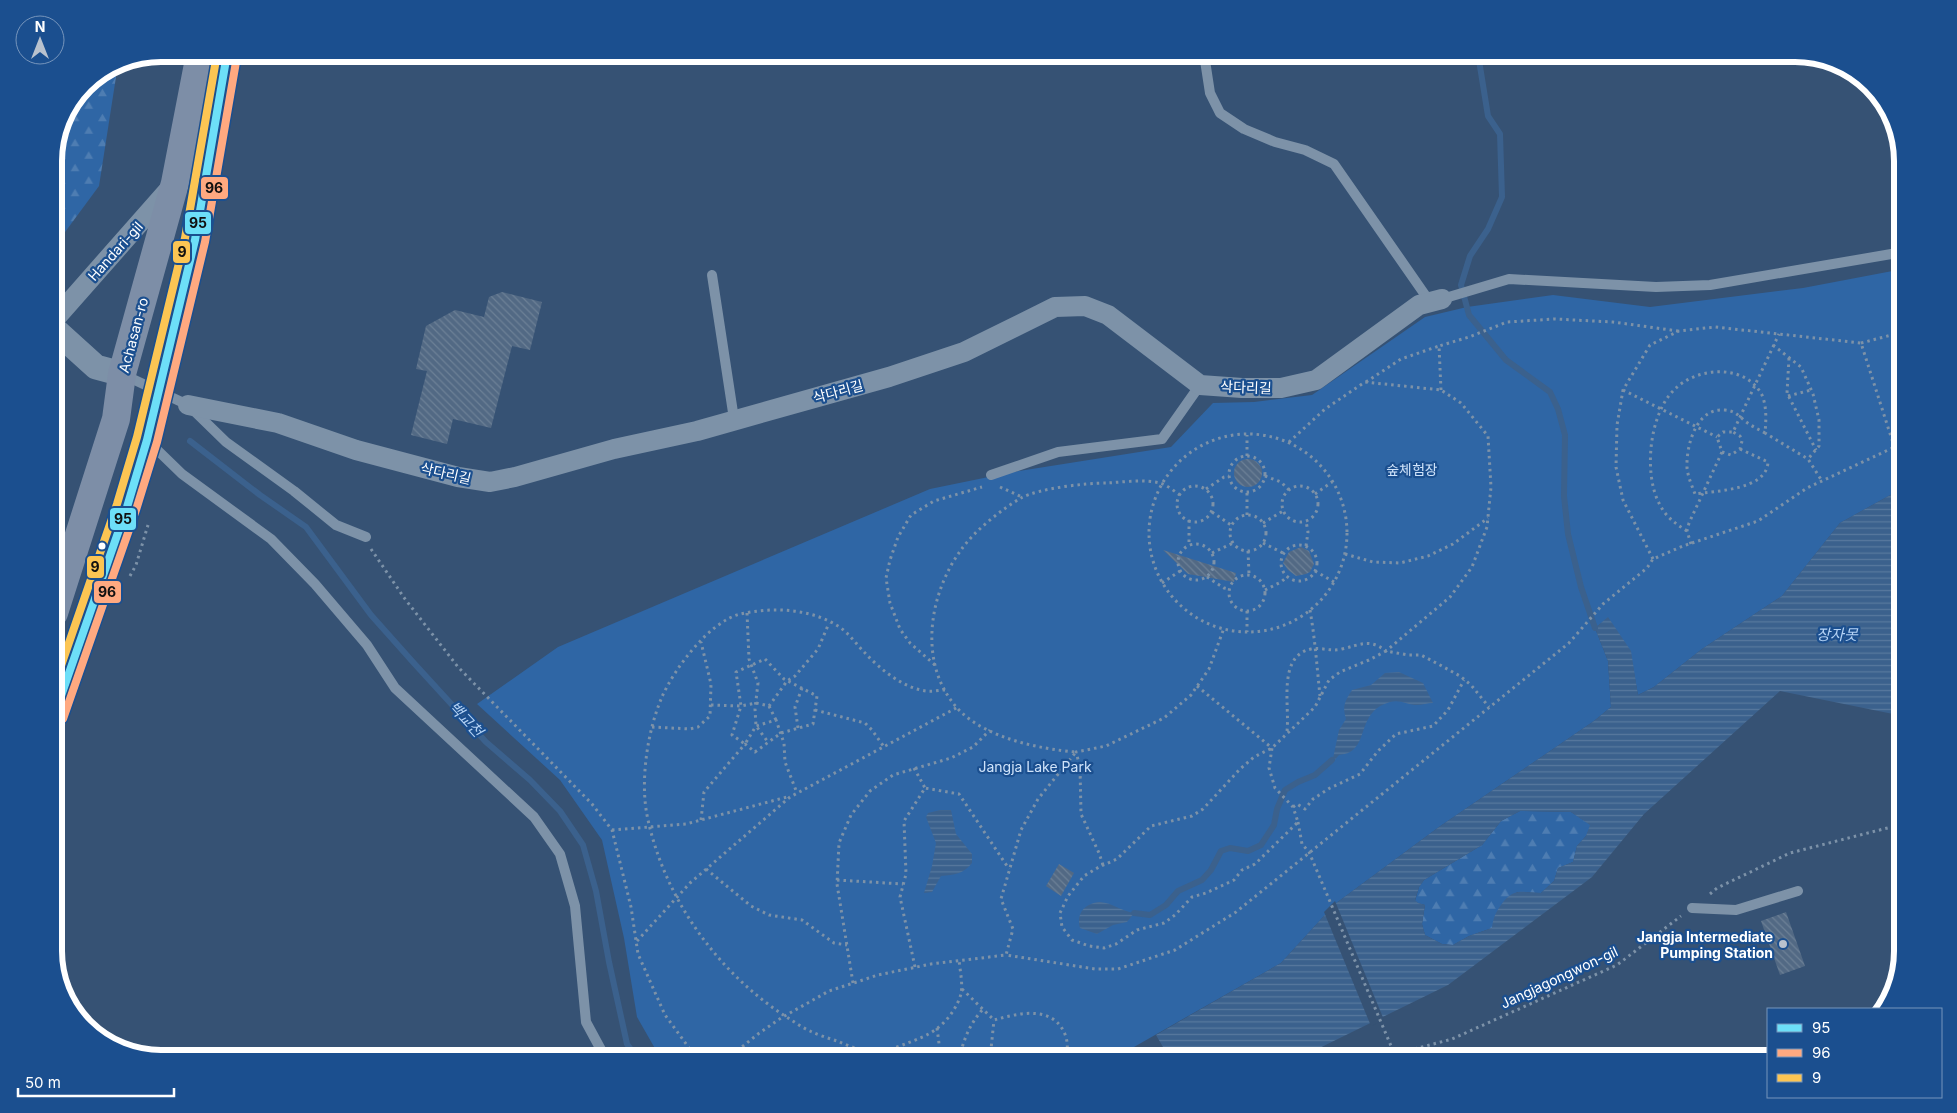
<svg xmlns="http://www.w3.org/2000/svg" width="1957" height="1113" font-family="Inter,'Noto Sans KR',sans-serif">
<defs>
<pattern id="forest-firs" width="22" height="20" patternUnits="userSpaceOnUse" patternTransform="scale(1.25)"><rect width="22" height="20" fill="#2f66a5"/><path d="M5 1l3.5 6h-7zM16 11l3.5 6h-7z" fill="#4e7db2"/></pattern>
<pattern id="water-rules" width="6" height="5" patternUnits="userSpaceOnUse" patternTransform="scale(1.25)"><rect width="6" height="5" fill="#3b618d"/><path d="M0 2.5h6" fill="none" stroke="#58799e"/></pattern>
<pattern id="building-back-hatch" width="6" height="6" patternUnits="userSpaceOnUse" patternTransform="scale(1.25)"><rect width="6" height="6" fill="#526984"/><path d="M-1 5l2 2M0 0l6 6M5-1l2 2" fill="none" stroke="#6c8096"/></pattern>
</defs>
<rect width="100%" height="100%" fill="#365274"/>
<g fill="url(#forest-firs)">
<polygon points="118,64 99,186 54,247 54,155 62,120 85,85"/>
<polygon points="1520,811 1571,812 1591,825 1586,836 1577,846 1573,862 1558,868 1554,881 1541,893 1517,892 1492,928 1469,936 1453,945 1442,944 1425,935 1422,924 1425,905 1418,903 1415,901 1419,887 1424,880 1482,845 1501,821"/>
</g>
<polygon fill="#2f66a5" points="1903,269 1903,488 1840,523 1782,596 1702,649 1654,687 1638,695 1630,651 1608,618 1595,628 1608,661 1611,707 1594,721 1439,827 1335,904 1281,963 1113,1059 661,1059 637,1017 624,938 602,840 560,780 477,704 558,647 930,489 1013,472 1171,447 1213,403 1254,402 1312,395 1425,317 1467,307 1553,295 1650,307 1803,288"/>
<g fill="url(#water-rules)" fill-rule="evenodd">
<path d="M 1903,488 L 1903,716 L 1780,691 L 1644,814 L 1592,877 L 1448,985 L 1297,1059 L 1170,1059 L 1156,1035 L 1281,963 L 1335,904 L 1439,827 L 1594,721 L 1611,707 L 1608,661 L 1595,628 L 1608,617 L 1631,651 L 1638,695 L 1654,687 L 1702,649 L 1782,596 L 1840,523 ZM 1520,811 L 1571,812 L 1590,825 L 1586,836 L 1577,846 L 1573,862 L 1558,868 L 1554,881 L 1541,893 C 1521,892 1513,888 1501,905 C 1495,913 1493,919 1492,928 L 1469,936 L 1453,945 L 1442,944 L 1425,935 L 1422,924 L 1425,905 L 1418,903 L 1415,900 L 1419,887 L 1424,880 L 1482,845 L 1501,821 Z"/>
<path d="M 1399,672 L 1423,683 L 1433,703 C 1428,703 1422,705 1417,705 C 1408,705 1400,699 1390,702 C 1358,711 1368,742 1350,752 C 1347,754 1342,754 1339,755 L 1332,763 L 1339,730 L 1346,719 C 1342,706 1345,701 1352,690 L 1371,685 L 1385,673 Z"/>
<path d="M 940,810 L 951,810 L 956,834 L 972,854 L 972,863 C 963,874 955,875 941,876 L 932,892 L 924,893 L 932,866 L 936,843 L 926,817 L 928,813 Z"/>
<path d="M 1100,902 C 1113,903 1121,911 1134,913 L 1127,922 L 1113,925 L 1097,934 L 1080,928 C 1076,913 1085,903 1100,902 Z"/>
</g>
<polygon fill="#365274" points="1335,901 1384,1020 1371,1026 1324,912"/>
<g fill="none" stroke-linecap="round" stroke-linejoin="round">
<g stroke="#3b618d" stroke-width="6">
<polyline points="1478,54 1488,116 1500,134 1502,197 1488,229 1470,256 1461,285 1469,315 1506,360 1550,392 1558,409 1565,435 1564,496 1568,534 1581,587 1595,628"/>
<polyline points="190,441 260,495 306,527 371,615 412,661 486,742 530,780 560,811 583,845 596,891 609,962 627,1044 638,1059"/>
<polyline points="1134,913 1150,915 1166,905 1178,891 1202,880 1211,870 1221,851 1230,848 1248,851 1261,845 1274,825 1277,809 1285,790 1298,782 1315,775 1332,760"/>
</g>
</g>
<g fill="url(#building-back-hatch)">
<polygon points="502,292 542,302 530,350 512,346 491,428 453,419 447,444 411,435 427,371 416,369 426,326 455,310 484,317 489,297"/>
<circle cx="1248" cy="473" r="14"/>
<polygon points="1301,547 1309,551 1314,564 1310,572 1306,574 1296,576 1288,570 1283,563 1289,552"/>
<polygon points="1163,550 1236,573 1234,582 1188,574"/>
<polygon points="1059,864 1074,873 1061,896 1046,886"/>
<polygon points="1786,912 1805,966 1780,975 1761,921"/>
</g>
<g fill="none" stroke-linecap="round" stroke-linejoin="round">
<g stroke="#7d92a8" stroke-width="3" stroke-dasharray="2.5 4" stroke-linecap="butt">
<polyline points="1861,343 1903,332"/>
<polyline points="1773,345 1801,367 1813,394 1819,420 1819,446 1808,459"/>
<polyline points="1789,358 1787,393 1816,450"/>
<polyline points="1366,382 1401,359 1439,346"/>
<polyline points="1441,390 1439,346 1469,337 1507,322 1555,319 1613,322 1678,331"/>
<polyline points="1623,390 1717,437"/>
<polyline points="1788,396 1811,390"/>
<circle cx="1248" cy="533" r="99"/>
<path d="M 1740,449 L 1768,462 C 1767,490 1715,491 1695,494 C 1692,486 1688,477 1687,468 C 1686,446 1696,407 1725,410 C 1735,411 1738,415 1745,421 C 1751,426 1758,429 1765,433"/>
<polyline points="1722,452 1731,455 1740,449 1742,441 1740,436 1733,432"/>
<circle cx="1247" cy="474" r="18"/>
<polyline points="1247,456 1247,435"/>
<polyline points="1265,476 1281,482 1289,490"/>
<circle cx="1300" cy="504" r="18"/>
<circle cx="1195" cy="504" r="18"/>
<polyline points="1000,487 1022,497"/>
<polyline points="1206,489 1224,477 1229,476"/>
<polyline points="1315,494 1332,482"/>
<path d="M 1180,495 C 1174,491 1167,485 1160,483 C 1144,479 1124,482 1107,483 C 1086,483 1040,488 1021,498 C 1002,509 974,531 961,550 C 928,595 917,667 960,711 C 987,738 1039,749 1076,752 L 1038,799 L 1021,830 L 1001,899 L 1013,929 L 1006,955 L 1095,969 L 1118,969 L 1175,950 L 1236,912 L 1569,643 L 1603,604 L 1647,568 L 1653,559 L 1683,546 L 1758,521 L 1807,488 L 1903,443"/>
<polyline points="1212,512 1231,525"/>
<circle cx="1248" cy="533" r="18"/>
<polyline points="1247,515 1247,493"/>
<polyline points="1189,520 1189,546"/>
<polyline points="1263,523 1283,511"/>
<path d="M 1687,531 C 1676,524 1666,517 1660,505 C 1643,475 1649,413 1675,389 C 1697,367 1745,363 1762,395 C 1767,407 1766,421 1765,433 L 1808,459 L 1822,481"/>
<polyline points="1263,543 1283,553"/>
<circle cx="1196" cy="562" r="18"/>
<polyline points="1691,544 1687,531 1689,523 1722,452 1717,437 1723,432 1733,432 1779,334"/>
<circle cx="1299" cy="563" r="18"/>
<polyline points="1306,546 1308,532 1306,521"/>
<polyline points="371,549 405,599 458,667 592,804 612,830 631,907 638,954 665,1015 697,1059"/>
<polyline points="1248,551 1249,574"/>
<polyline points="1212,553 1233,543"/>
<polyline points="1345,554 1373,562 1400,563 1428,556 1453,544 1488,518"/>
<polyline points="1653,559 1623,500 1616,467 1617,425 1623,390 1650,345 1679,331 1715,327 1861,343 1894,446"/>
<polyline points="1315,571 1334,582"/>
<circle cx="1247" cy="593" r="18"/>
<polyline points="130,576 136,565 148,525"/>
<polyline points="1207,577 1224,588 1229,589"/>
<polyline points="1162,583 1180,571"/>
<polyline points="1265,590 1281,582 1287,577"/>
<path d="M 1310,610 C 1315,639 1317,667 1320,696"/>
<polyline points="1247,611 1247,632"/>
<polyline points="747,613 749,659 758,683 755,709 756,726 768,742"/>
<polyline points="935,665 910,643 900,629 890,603 886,578 890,560 898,537 911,515 934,501 982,487"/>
<polyline points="1197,686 1272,748 1269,768 1275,788 1293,807 1298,822 1255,864 1242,870 1234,880 1206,893 1192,897 1175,915 1164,923 1137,930 1116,944 1104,948 1089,946 1072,940 1062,927 1060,913 1068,896 1084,876 1099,867 1117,859 1151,826 1192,816 1203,809 1240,769 1254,757 1272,748 1315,707 1329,680 1340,672 1369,660 1386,651 1408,655 1421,655 1440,665 1460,676 1471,685 1489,707"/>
<path d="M 945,690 C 939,690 932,692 926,691 C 903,688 880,669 865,653 C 856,644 849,633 838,626 C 809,608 772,607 740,614 C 709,622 674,669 662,697 C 648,729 640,779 647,815 C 663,896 716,971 785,1016 C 793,1021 801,1027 810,1031 C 818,1035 828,1038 837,1041 C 847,1045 858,1050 869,1052 C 882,1054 908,1043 920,1038 C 939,1031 955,1014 961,994 C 963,984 960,970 959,960"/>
<polyline points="711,705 741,706 756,703 769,706 787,681 795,676 818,649 829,623"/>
<polyline points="769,706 776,720"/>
<polyline points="815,710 865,723 872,730 884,747"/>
<polyline points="652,727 690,729 698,727 710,716 711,684 701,642"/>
<polyline points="798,728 795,707 802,688"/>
<path d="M 1287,731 C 1290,706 1277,656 1311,649 C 1322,647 1331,652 1342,649 C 1360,645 1369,638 1386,651 L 1450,597 L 1472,567 L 1487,527 L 1491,487 L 1488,436 L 1461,403 L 1441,390 L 1365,382 L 1325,409 L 1288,443"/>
<polyline points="54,761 63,738"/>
<polyline points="914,768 925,788"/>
<polyline points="1293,807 1297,804 1305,809 1313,799 1330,788 1360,774 1378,751 1396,734 1433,726 1448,710 1464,680"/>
<polyline points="701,820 704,792 745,744 755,752 781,733 813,724 817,696 784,679 765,659 736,672 741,706 732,735 745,744 756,726 776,720 784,743 785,762 797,793"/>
<polyline points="1298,822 1302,844 1309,852 1394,1053"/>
<polyline points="612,830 686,824 787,797"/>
<polyline points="1103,865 1099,853 1081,814 1080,767 1076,752 1106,746 1164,718 1191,695 1209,669 1224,628"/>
<polyline points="706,869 751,906 769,915 802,920 834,943 847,945"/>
<polyline points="837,880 903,884"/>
<polyline points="1710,894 1717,888 1790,853 1903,824"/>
<polyline points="637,941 690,883 790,797 958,707"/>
<polyline points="915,967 900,897 906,874 904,821 925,788 959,794 1009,869"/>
<polyline points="853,983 837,884 839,843 851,815 870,791 893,775 951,758 973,747 990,730"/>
<path d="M 962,989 L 994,1020 C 1019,1013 1055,1004 1066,1037 C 1068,1045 1068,1051 1064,1059"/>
<polyline points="937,1028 941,1059"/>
<polyline points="727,1059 758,1034 781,1018 829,991 878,975 931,964 1006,955"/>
<polyline points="859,1059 871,1052"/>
<path d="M 959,1059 C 964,1039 969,1025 983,1009"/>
<polyline points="990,1059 994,1020"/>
<polyline points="1377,1059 1452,1039 1617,965 1681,916"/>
</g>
<g stroke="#7d92a8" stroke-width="10">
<polyline points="1204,54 1210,93 1220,113 1244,129 1275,142 1305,150 1334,164 1430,302"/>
<polyline points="712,275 734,419"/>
<polyline points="1442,299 1509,279 1656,287 1710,285 1903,252"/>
<polyline points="124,375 188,405 226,442 294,491 336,525 366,537"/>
<polyline points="148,441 182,474 271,539 315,584 367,645 395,688 534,817 560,854 575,906 586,1022 606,1059"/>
<polyline points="991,475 1058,452 1162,439 1200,385"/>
<polyline points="1692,908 1736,910 1798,891"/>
</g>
<g stroke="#7d92a8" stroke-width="20">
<polyline points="54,320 172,186"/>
<polyline points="188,405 278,423 356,450 458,477 490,482 515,477 614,449 697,431 889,377 964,352 1055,307 1085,306 1108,315 1200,385 1242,388 1281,388 1316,380 1419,305 1442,299"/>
</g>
<polyline stroke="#7d92a8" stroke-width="25" points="54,329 96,367 122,374"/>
<g stroke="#7d8ea7" stroke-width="28">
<polyline points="54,613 116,419 122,374 175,183 200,54"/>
<polyline points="54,716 127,507 147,440 195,240 227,54"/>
</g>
<defs>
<polyline id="bus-1" points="54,716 127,507 147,440 195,240 227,54"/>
<polyline id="bus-2" points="63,719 136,510 157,442 205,242 237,56"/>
<polyline id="bus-3" points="54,686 117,504 137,437 185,238 217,54"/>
</defs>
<use href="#bus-1" stroke="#1b4f8f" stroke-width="11"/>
<use href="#bus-2" stroke="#1b4f8f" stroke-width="11"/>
<use href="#bus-3" stroke="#1b4f8f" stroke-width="11"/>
<use href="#bus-1" stroke="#6ddff8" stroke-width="8"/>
<use href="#bus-2" stroke="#ffa980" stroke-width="8"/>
<use href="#bus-3" stroke="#fcc553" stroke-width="8"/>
</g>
<circle fill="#fff" stroke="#1b4f8f" stroke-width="2" cx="102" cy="546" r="4.5"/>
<circle fill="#b9c2ce" stroke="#1b4f8f" stroke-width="2" cx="1783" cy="944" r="5"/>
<g text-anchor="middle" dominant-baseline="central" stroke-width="4.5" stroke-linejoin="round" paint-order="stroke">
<g font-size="14" fill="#fff" stroke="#1b4f8f">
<text transform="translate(115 251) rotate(-48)">Handari-gil</text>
<text transform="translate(133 335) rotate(-75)">Achasan-ro</text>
<text transform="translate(1246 387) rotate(2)">삭다리길</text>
<text transform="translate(838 391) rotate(-15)">삭다리길</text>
<text transform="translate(446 473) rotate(13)">삭다리길</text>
<text transform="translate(1559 977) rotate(-25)">Jangjagongwon-gil</text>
</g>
<g font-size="14" fill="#cfe3fa" stroke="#1b4f8f">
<text x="1412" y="469">숲체험장</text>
<text x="1035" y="766">Jangja Lake Park</text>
</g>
<g font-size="14" font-weight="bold" fill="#fff" stroke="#1b4f8f" text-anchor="end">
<text x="1773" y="936">Jangja Intermediate<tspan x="1773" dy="16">Pumping Station</tspan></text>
</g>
<g font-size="15" font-style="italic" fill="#b5d3f5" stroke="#1b4f8f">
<text x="1837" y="634">장자못</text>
<text transform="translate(466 719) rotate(47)">백교천</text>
</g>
</g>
<path d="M0 0H1957V1113H0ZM161 62H1795A99 99 0 0 1 1894 161V951A99 99 0 0 1 1795 1050H161A99 99 0 0 1 62 951V161A99 99 0 0 1 161 62Z" fill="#1b4f8f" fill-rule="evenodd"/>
<path fill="none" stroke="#fff" stroke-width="6" d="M161 62H1795A99 99 0 0 1 1894 161V951A99 99 0 0 1 1795 1050H161A99 99 0 0 1 62 951V161A99 99 0 0 1 161 62Z"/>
<g stroke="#1b4f8f" stroke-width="2">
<rect x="200" y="176" width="29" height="24" rx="5" fill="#ffa980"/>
<rect x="184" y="211" width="28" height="24" rx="5" fill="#6ddff8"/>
<rect x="172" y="240" width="19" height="24" rx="5" fill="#fcc553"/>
<rect x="109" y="507" width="28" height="24" rx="5" fill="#6ddff8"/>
<rect x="86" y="555" width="19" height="24" rx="5" fill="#fcc553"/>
<rect x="93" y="580" width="29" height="24" rx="5" fill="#ffa980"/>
</g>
<g font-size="14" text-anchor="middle" font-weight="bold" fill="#111">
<text x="214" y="193">96</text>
<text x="198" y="228">95</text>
<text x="182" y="257">9</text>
<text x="123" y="524">95</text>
<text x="95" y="572">9</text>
<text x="107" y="597">96</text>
</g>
<rect x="1767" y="1008" width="175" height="90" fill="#1b4f8f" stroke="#7695bc"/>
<rect x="1777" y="1024" width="25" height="8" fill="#6ddff8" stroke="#7695bc"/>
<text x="1812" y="1033" font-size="15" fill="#ffffff">95</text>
<rect x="1777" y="1049" width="25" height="8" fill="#ffa980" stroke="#7695bc"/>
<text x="1812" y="1058" font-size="15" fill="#ffffff">96</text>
<rect x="1777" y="1074" width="25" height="8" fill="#fcc553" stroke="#7695bc"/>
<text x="1812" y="1083" font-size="15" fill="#ffffff">9</text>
<g transform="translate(40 40)"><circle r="24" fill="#1b4f8f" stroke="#7695bc"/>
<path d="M0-4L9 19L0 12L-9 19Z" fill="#b9c2ce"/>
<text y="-8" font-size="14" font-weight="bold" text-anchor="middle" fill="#ffffff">N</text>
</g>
<path d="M18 1088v8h156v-8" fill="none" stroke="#ffffff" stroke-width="2.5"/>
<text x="25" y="1088" font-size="15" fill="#ffffff" stroke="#1b4f8f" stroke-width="4" paint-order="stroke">50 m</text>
</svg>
